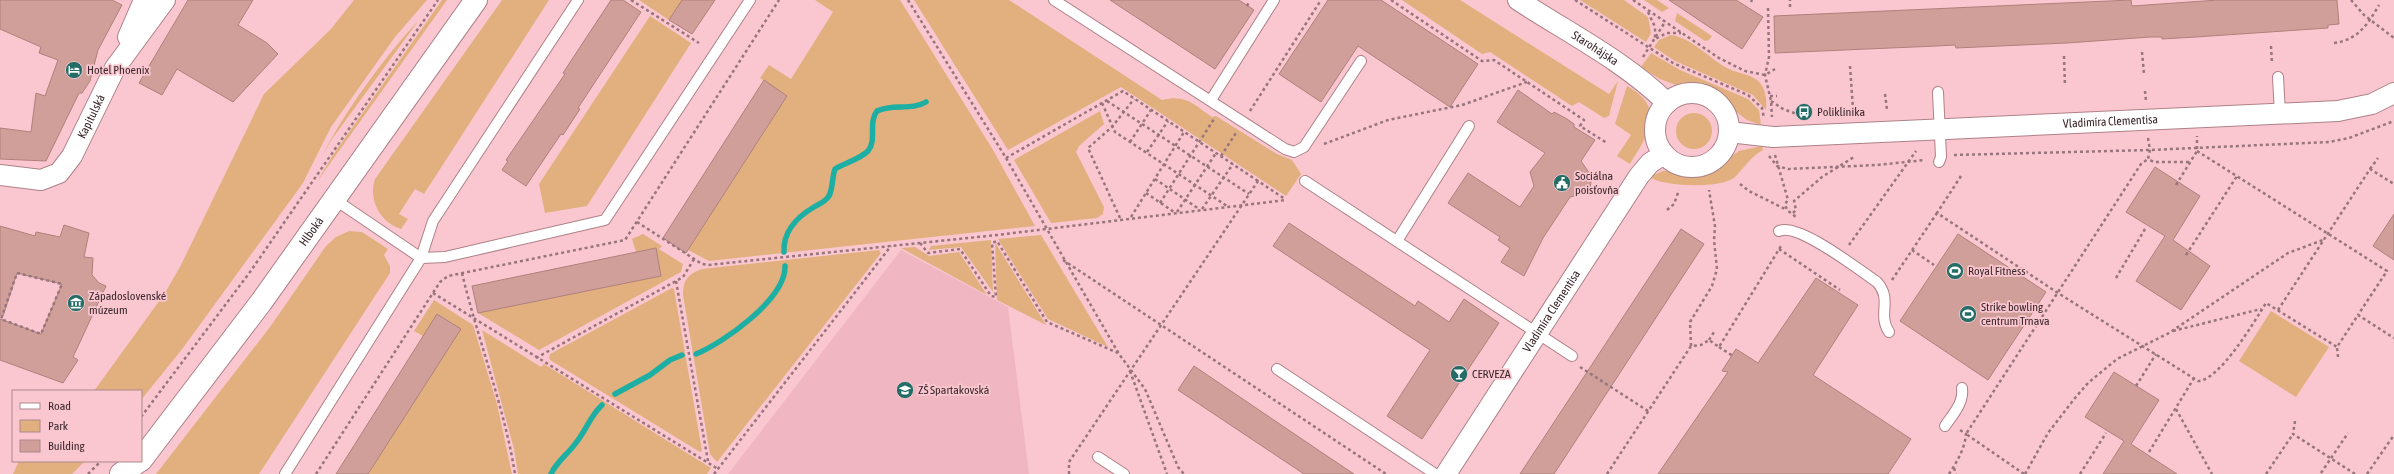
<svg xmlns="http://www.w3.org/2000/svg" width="2394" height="474" font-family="'Asap Condensed',sans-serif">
<rect width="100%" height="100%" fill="#fac7d0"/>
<polygon fill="#f0b7c2" points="901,250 1008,307 1029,474 728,474"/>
<g fill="#e1b07e">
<polygon points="354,0 427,0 395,37 331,127 303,183 183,348 141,400 141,391 94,391 165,293 181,265 264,94 331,29"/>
<polygon points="442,0 447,0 316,183 333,155"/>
<path d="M 502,0 L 549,0 L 424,194 L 415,189 L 399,214 L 408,219 L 401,229 C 380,222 368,200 375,179 Z"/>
<polygon points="639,0 682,0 669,20"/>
<polygon points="815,0 900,0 993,150 1035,226 709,261 688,250 787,96 760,78 769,65 791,79 833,12"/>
<path d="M 914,0 L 1009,0 L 1162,100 C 1186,94 1193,104 1212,117 L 1216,116 L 1277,154 L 1292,160 L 1301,174 L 1286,196 L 1121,87 L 1008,150 Z"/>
<polygon points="1402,0 1460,0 1609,94 1618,81 1609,116 1604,118 1579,102 1572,106 1490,52 1482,54"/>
<polygon points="1580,0 1624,0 1648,17 1651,33 1646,42"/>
<polygon points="1644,0 1657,0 1669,8 1662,12"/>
<polygon points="1677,13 1712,36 1709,40 1705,41 1675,21"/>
<polygon points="650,16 691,43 587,206 545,213 539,184"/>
<path d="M 419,20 L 332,139 L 322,156 C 345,111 385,56 419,20 Z"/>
<path d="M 1671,35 C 1693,38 1710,60 1729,69 C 1739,74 1753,74 1760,83 C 1766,90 1767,101 1766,110 L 1753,95 L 1675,61 L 1654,47 L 1659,40 Z"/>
<polygon points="1651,53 1680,70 1748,99 1759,110 1761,125 1747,120 1735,111 1716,92 1703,87 1676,85 1660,79 1641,67"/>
<path d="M 1627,86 C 1667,108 1648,135 1630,164 L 1617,156 L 1631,135 L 1615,124 Z"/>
<polygon points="1100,111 1104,124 1079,146 1076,152 1104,207 1103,214 1097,218 1051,223 1014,160"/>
<circle cx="1694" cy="131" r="18"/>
<path d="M 1762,146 L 1763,150 C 1750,157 1745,167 1735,177 C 1721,189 1664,187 1649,177 L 1663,171 L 1674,170 L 1698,173 L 1711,170 L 1739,151 Z"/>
<polygon points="349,231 362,232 388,249 384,255 390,266 390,273 259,474 156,474 270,327 326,246 336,237"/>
<polygon points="643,234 662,246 659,249 683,264 681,272 539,350 478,313 661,276 656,248 636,252 632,239"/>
<polygon points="1041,235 1108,347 1048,319 998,239"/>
<polygon points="991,240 993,292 961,247 929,250 931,246"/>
<polygon points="995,243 996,244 1046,325 997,300"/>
<polygon points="915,247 929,256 959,252 987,295 901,248"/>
<path d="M 879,250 L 881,253 L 717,462 L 710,454 L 683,295 C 683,280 688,274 702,269 Z"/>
<polygon points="672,288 674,289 702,451 700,452 550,360 549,357 550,354"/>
<polygon points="434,300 473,325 497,404 512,474 368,474 461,329 438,314 423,336 414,331"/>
<polygon points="2271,311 2329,347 2296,397 2239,361"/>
<polygon points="482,330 541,367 544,364 711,468 707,474 518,474 514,449"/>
<polygon points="19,461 85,461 72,474 13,474"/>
</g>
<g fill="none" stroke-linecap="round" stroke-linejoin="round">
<g stroke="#1dafa3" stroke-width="5.5">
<path d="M 784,252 C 783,232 797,217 814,207 C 819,204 825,202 829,196 C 833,188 832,177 835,169 C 845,163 860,159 868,151 C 877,141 868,122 877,111 C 893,103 911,111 926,102"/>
<path d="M 696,354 C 723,343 786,299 785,266"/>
<polyline points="615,394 650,375 670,360 682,355"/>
<path d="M 551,474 C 557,461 567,455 575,444 C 586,431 590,416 602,405"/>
</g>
</g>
<g fill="#d09f9a" stroke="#af807b">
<polygon points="0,0 112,0 122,5 98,50 90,81 82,93 79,93 46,161 0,159 0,128 31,132 36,93 45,96 58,60 39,53 41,47 0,29"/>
<polygon points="188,0 253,0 238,25 267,43 278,54 233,102 177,69 162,95 139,83"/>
<polygon points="611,0 623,0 641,12 578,108 580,109 563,135 561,134 526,186 502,170 508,161 506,160 565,74 563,73"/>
<polygon points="682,0 715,0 692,34 669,20"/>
<polygon points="1110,0 1239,0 1254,10 1215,69"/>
<polygon points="1328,0 1381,0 1478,64 1450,107 1358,46 1321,102 1279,74"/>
<polygon points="1669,0 1736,0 1763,17 1742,49"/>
<polygon points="2131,0 2132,6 2218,0 2337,0 2339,24 2328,25 2328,28 2196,37 2162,39 2162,37 2150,37 2067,43 1956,48 1955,45 1937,46 1775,53 1774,16"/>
<polygon points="764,80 787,96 686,253 663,238"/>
<polygon points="1518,90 1552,114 1554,112 1567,119 1574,124 1574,127 1595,140 1581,161 1592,177 1590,188 1581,194 1570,197 1543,238 1524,276 1501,262 1510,248 1498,240 1500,237 1448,203 1468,173 1520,207 1534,186 1530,172 1545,153 1497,122"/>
<polygon points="2155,167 2200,196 2173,240 2210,266 2181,310 2136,281 2165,236 2126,212"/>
<polygon points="2394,214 2394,260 2373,246"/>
<polygon points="1289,223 1415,306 1418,301 1449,322 1464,299 1499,323 1422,439 1387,416 1430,350 1273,246"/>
<polygon points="64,225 89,233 84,257 93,258 92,275 99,283 106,286 73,357 78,360 63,383 0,360 0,319 41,334 62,284 17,273 3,316 0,315 0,226 35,236 36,232 60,237"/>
<polygon points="1681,229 1704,244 1554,474 1520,474"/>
<polygon points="1958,234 2046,292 1988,380 1900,321"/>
<polygon points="656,248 661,276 478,313 472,286"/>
<polygon points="1816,278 1858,305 1813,375 1911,439 1888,474 1658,474 1728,372 1722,371 1736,349 1758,363"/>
<polygon points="437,314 461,329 368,474 336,474"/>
<polygon points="1194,366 1327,456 1354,474 1304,474 1178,390"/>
<polygon points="2114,372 2159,400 2131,444 2177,474 2103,474 2124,441 2085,417"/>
</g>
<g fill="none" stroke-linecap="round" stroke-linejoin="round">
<defs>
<g id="lane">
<polyline points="1054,0 1285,149 1294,152 1304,147 1361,61"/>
<polyline points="2278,77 2280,114"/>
<polyline points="1938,92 1941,157 1939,162"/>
<polyline points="1211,100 1274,0"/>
<polyline points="1305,181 1572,356"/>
<polyline points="334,199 421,258 445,257 605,220 750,0"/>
<path d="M 1779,231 C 1798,222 1859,270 1877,282 C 1893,300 1877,314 1889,332"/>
<polyline points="1397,241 1469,126"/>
<polyline points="1277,369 1435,474"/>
<path d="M 1945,426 C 1953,414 1964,403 1962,388"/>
<polyline points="1098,457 1124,474"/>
<polyline points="285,474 421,258 433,221 578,0"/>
</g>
<g id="street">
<path id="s1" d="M 1518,0 C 1567,32 1626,62 1667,103"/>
<polyline points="128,37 144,0"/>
<circle cx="1692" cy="130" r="37"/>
<path id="s2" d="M 1729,132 L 1773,137 L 2338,111 L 2372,104 L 2394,93"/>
<path id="s3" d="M 0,175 L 41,180 L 59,173 L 72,156 L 115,68 L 165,0"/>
<path id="s4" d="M 1446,474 L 1639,176 L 1650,163 L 1664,154"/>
</g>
<g id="secondary">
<path id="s5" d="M 141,460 L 262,301 L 476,0"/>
<polyline points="121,474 139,461"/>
</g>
</defs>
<use href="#lane" stroke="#ae8088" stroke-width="12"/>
<use href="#street" stroke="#ae8088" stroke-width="22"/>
<use href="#secondary" stroke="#ae8088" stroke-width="24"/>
<g stroke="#98757c" stroke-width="2.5" stroke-dasharray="3 3" stroke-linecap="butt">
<polyline points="631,0 699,43"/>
<polyline points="908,0 1006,158 1119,354 1145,389 1178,467 1184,474"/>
<polyline points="1391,0 1482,61 1494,60 1584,120 1580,126 1607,143"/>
<polyline points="1575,0 1673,63 1748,95 1762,108 1764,118"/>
<polyline points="1633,0 1719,58 1745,71 1765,75 1775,69"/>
<polyline points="2351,0 2364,15 2394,38"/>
<polyline points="1751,2 1752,0"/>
<polyline points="1247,6 1249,2"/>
<polyline points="1790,7 1790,0"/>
<polyline points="1768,8 1769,57 1765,75 1771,101 1772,117"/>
<polyline points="1648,12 1655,27 1655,39 1667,33 1681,33"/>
<path d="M 2334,43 C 2358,40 2368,24 2379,5"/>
<polyline points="2271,46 2272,64"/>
<polyline points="2142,52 2144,74"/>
<polyline points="2064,56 2065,86"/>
<polyline points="1643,57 1665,22"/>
<polyline points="1850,66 1853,109"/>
<polyline points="2145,91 2146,101"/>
<polyline points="1885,94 1887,110"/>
<polyline points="1770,96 1777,96"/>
<polyline points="1107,101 1249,194"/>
<polyline points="1771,101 1783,109 1797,114"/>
<polyline points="1102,103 1115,132 1227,206"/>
<polyline points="1250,111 1321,0"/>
<polyline points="2148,138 2150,150 2148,159 2154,162 2190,162"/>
<polyline points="1130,142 1151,110"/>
<polyline points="1324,144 1388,120 1462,105 1527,82"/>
<polyline points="2197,151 2387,271 2358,315"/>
<polyline points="1147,152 1168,121"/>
<polyline points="1775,155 1788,200 1785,204 1787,210 1796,217"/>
<polyline points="1954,155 2150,150 2329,142 2349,138 2394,121"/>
<polyline points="1221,156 1236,133"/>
<polyline points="1769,156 1777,166 1788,169 1877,165 1925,160"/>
<polyline points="1006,158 1123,91 1258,181"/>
<polyline points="2370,169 2378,158"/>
<path d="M 1961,176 L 1937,213 L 2058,293 L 2198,381 C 2220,380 2254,322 2266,303 L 2337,347"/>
<polyline points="1155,179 1199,209"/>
<polyline points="1740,184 1749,191 1787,210"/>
<polyline points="2176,185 2197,151 2197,136"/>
<polyline points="1146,193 1174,212"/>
<polyline points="1160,203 1214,119"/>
<polyline points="1202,209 1233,164"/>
<polyline points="1667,210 1674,204 1679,190"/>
<polyline points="1177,212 1216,153"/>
<polyline points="1793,213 1796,210 1794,201 1822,177 1854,157"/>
<polyline points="1131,217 1184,132"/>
<polyline points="1120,218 1088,148 1112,127 1134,99"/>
<polyline points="637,222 702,264 708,265 997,235 1286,200"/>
<polyline points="920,243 928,253 960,249 991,296 996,297 992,243 997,241 1047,322 1118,353"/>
<polyline points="1849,245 1916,151"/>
<polyline points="1779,249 1840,290"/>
<polyline points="1912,250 1934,265"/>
<polyline points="2186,255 2237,176"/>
<polyline points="1063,260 1386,474"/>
<polygon points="17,273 62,284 41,334 1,319"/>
<path d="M 462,273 C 478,341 504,405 515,474"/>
<polyline points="2116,278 2145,229"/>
<polyline points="1892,280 1937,213"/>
<polyline points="676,281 708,461"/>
<polyline points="433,293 718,469"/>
<polyline points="2278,310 2370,169 2394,184"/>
<polyline points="2173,331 2261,309"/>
<polyline points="1709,340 1714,332"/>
<polyline points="1691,346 1690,322 1712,286 1717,269 1714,240 1715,226 1709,190"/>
<polyline points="1719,347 1733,356"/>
<polyline points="2338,357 2337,347 2358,315 2394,338"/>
<polyline points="536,358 676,281 683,277 694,259"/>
<polyline points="1580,367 1648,411"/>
<polyline points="1130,371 1167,474"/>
<polyline points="2136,386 2156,354"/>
<polyline points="2176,409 2212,474"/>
<polyline points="141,417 250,272 438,0"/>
<polyline points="2295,421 2293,434 2355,474"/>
<polyline points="2149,452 2194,378"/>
<polyline points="1954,468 1956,474"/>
<polyline points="2321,473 2348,433"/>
<polyline points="88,474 101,461"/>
<polyline points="316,474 440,282 448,276 625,240 779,0"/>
<polyline points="714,474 891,246"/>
<polyline points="1069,474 1069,462 1258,181 1285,199"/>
<polyline points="1607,474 1691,346 1701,345 1709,340 1719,347 1781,246"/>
<path d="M 1949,474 C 1957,462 1965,448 1966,434 L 1960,430"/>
<polyline points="2024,474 1966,434 2141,164 2148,159"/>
<polyline points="2025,474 2048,433 2075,398 2088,383 2117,359 2169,333 2288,253 2323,240"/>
<polyline points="2080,474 2106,433"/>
<polyline points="2266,474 2293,434"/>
<polyline points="2367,474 2394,435"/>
</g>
<use href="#lane" stroke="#fff" stroke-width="10"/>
<use href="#street" stroke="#fff" stroke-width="20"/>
<use href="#secondary" stroke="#fff" stroke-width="22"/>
</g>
<defs>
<symbol id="hotel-disc" viewBox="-11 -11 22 22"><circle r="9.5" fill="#246d66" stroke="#fac7d0"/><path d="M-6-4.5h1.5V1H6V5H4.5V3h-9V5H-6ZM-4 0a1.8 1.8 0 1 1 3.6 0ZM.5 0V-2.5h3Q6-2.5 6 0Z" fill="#fff"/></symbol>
<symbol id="bus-disc" viewBox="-11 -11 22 22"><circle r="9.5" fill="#246d66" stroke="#fac7d0"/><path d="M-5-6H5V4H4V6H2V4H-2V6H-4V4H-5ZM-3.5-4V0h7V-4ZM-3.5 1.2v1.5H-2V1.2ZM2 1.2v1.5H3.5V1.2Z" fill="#fff"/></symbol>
<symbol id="civic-disc" viewBox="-11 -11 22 22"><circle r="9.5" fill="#246d66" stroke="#fac7d0"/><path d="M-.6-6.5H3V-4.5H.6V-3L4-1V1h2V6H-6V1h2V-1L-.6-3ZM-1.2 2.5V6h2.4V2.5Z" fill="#fff"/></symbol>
<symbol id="stadium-disc" viewBox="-11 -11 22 22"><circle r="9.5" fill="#246d66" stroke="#fac7d0"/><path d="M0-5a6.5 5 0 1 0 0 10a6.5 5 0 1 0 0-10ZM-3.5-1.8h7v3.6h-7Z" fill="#fff"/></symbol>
<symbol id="museum-disc" viewBox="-11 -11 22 22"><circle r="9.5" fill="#246d66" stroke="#fac7d0"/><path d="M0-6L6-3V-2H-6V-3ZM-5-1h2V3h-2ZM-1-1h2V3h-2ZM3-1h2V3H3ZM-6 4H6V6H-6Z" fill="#fff"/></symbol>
<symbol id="bar-disc" viewBox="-11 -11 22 22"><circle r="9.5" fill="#246d66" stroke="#fac7d0"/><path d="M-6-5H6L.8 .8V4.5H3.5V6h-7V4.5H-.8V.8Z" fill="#fff"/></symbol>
<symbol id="school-disc" viewBox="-11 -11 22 22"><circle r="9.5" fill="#246d66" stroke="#fac7d0"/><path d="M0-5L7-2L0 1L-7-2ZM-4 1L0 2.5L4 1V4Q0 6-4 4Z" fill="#fff"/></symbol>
</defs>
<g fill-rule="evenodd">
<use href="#hotel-disc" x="64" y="60" width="20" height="20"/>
<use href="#bus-disc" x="1794" y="102" width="20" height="20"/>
<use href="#civic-disc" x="1552" y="173" width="20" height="20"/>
<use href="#stadium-disc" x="1945" y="261" width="20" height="20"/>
<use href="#museum-disc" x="66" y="293" width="20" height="20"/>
<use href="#stadium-disc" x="1958" y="304" width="20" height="20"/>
<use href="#bar-disc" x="1449" y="364" width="20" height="20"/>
<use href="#school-disc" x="895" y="380" width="20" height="20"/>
</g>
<g text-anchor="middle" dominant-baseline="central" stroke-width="3.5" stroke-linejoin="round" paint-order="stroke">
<g font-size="12" fill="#3c282c" stroke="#fac7d0">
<text stroke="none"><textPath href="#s1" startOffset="91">Starohájska</textPath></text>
<text stroke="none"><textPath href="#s3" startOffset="126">Kapitulská</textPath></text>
<text stroke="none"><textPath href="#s2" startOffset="382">Vladimíra Clementisa</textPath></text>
<text stroke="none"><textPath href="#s5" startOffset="285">Hlboká</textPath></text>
<text stroke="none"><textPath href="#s4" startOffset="194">Vladimíra Clementisa</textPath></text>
</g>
<g font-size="12" fill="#3c282c" stroke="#fac7d0" text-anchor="start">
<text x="87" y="70">Hotel Phoenix</text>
<text x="1817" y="112">Poliklinika</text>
<text x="1575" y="176">Sociálna<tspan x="1575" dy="14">poisťovňa</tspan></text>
<text x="1968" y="271">Royal Fitness</text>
<text x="89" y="296">Západoslovenské<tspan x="89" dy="14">múzeum</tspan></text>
<text x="1981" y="307">Strike bowling<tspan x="1981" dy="14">centrum Trnava</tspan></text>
<text x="1472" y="374">CERVEZA</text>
<text x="918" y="390">ZŠ Spartakovská</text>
</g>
</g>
<rect x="12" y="390" width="130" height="72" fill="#fac7d0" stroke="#ae878e"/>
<rect x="20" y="403" width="20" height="6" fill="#ffffff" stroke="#ae878e"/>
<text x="48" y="410" font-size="12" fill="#3c282c">Road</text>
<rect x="20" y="420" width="20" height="12" fill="#e1b07e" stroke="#ae878e"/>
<text x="48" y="430" font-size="12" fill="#3c282c">Park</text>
<rect x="20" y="440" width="20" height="12" fill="#d09f9a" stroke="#ae878e"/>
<text x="48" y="450" font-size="12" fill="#3c282c">Building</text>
</svg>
